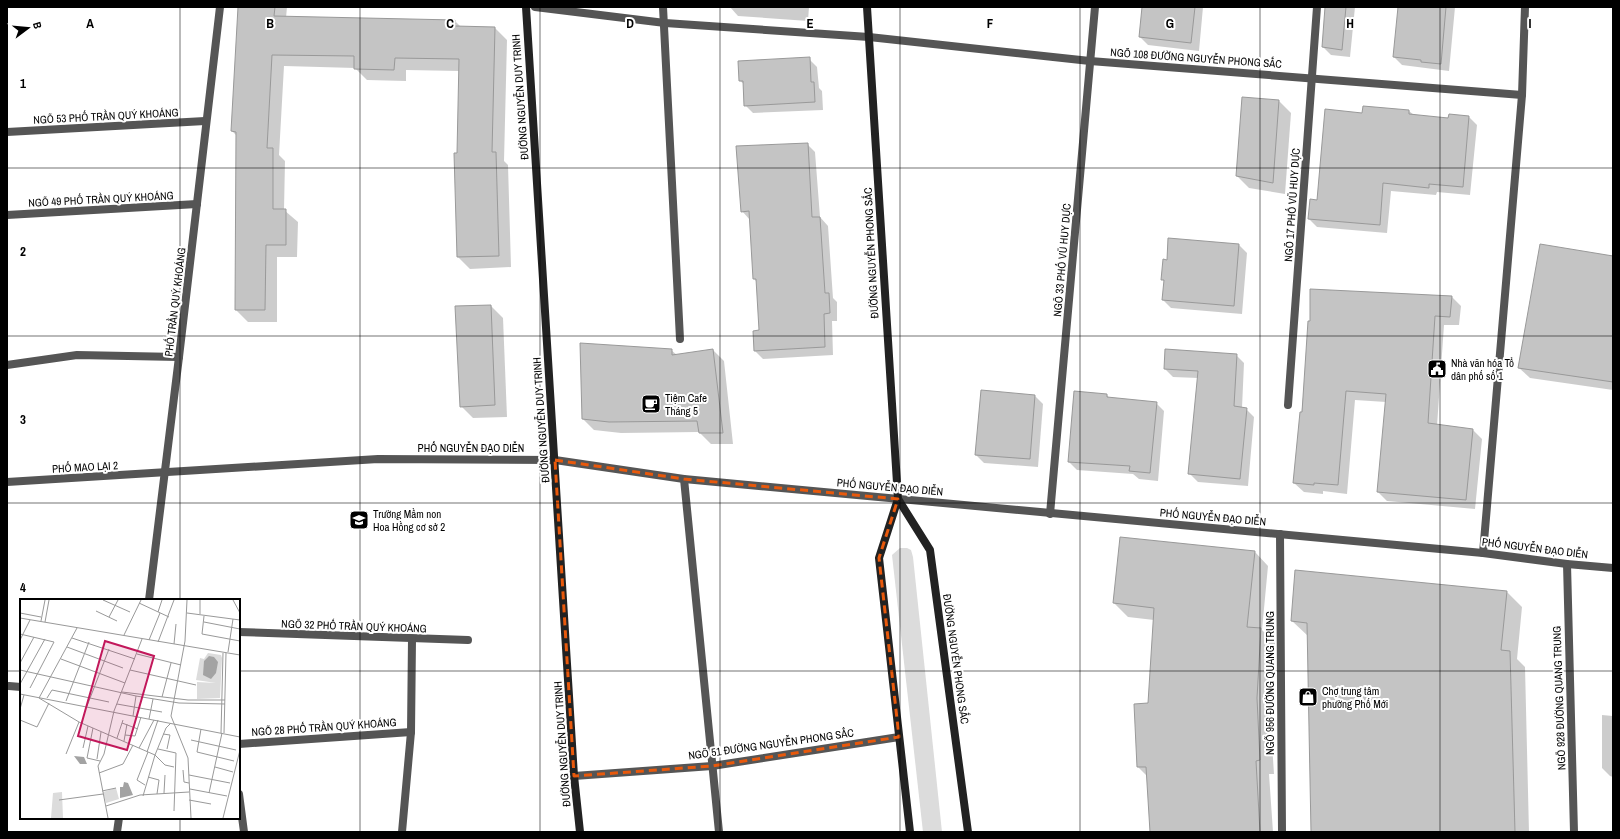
<svg xmlns="http://www.w3.org/2000/svg" width="1620" height="839" font-family="'Archivo Narrow',sans-serif">
<rect width="100%" height="100%" fill="#fff"/>
<polygon fill="#dcdcdc" points="900,548 907,548 911,550 913,557 942,832 923,832 892,555"/>
<g fill="#0003">
<polygon points="239,7 287,7 286,18 455,21 461,27 495,28 507,40 504,161 508,165 511,267 470,269 458,257 458,154 460,71 406,70 406,81 367,80 355,68 284,66 279,155 285,161 284,210 298,222 297,257 277,257 277,322 248,322 236,310 237,136 232,131"/>
<polygon points="730,7 809,7 808,21 738,16"/>
<polygon points="1143,7 1203,7 1199,51 1148,45 1140,37"/>
<polygon points="1326,7 1355,7 1350,57 1331,55 1323,47"/>
<polygon points="1399,7 1455,7 1449,71 1402,65 1394,57"/>
<polygon points="809,59 817,67 819,88 822,91 823,110 753,113 745,105 744,84 740,81"/>
<polygon points="1279,101 1291,113 1285,194 1249,188 1237,176"/>
<polygon points="1364,107 1409,111 1414,115 1449,119 1469,117 1477,125 1470,195 1437,192 1436,195 1391,191 1387,233 1317,227 1309,219 1311,200 1318,201 1363,114"/>
<polygon points="807,144 815,152 820,217 828,226 833,298 837,302 837,321 832,321 833,355 763,359 755,351 760,331 757,282 754,279 750,220 742,211"/>
<polygon points="1169,239 1239,245 1247,253 1242,314 1171,308 1163,300 1165,282 1162,279 1168,261"/>
<polygon points="1613,257 1613,390 1530,378 1519,368"/>
<polygon points="1311,290 1452,297 1461,306 1459,325 1444,325 1437,426 1473,430 1482,439 1475,509 1387,501 1378,492 1386,402 1355,400 1347,494 1323,491 1323,494 1304,492 1294,483 1311,322"/>
<polygon points="491,306 503,318 507,417 473,418 461,406"/>
<polygon points="671,350 677,355 713,350 724,361 733,444 711,444 699,432 621,433 594,430 583,419"/>
<polygon points="1236,355 1244,363 1242,408 1246,409 1254,417 1248,486 1198,482 1189,473 1198,378 1173,377 1165,369"/>
<polygon points="982,391 1035,396 1043,404 1038,467 984,463 976,455"/>
<polygon points="1107,395 1110,399 1156,403 1164,411 1158,481 1139,479 1133,474 1077,470 1069,462"/>
<polygon points="1255,552 1268,566 1262,630 1275,643 1270,713 1274,774 1269,774 1273,832 1151,832 1148,777 1138,767 1149,704 1154,620 1128,617 1114,603"/>
<polygon points="1507,592 1522,607 1517,659 1525,667 1529,832 1312,832 1308,636 1292,621"/>
<polygon points="1602,715 1613,716 1613,777 1610,776 1602,768"/>
</g>
<g fill="#c4c4c4" stroke="#999">
<polygon points="238,7 275,7 274,16 455,20 455,26 495,27 492,152 496,152 499,256 457,257 454,153 457,153 459,59 395,58 394,70 354,69 354,56 272,55 267,148 273,148 273,209 286,209 286,245 266,245 265,310 235,310 236,132 231,131"/>
<polygon points="1142,7 1195,7 1191,43 1139,37"/>
<polygon points="1325,7 1346,7 1342,50 1322,47"/>
<polygon points="1398,7 1446,7 1441,64 1421,62 1421,60 1393,57"/>
<polygon points="810,57 811,82 814,82 815,102 744,106 743,81 739,81 738,61"/>
<polygon points="1242,97 1279,100 1273,183 1236,176"/>
<polygon points="1363,106 1409,110 1409,114 1448,118 1449,114 1469,116 1463,187 1429,184 1429,188 1383,183 1380,225 1308,219 1310,199 1317,200 1325,109 1362,113"/>
<polygon points="808,143 812,217 820,217 825,293 829,293 830,313 824,314 825,347 754,351 753,331 759,330 756,279 753,279 749,211 741,212 736,146"/>
<polygon points="1168,238 1239,244 1234,306 1162,300 1164,280 1161,280 1163,259 1167,260"/>
<polygon points="1540,244 1613,256 1613,382 1518,368"/>
<polygon points="1310,289 1452,296 1450,317 1435,316 1428,423 1473,429 1466,500 1377,492 1386,394 1346,391 1338,485 1314,483 1314,485 1293,483 1300,412 1302,412 1308,321 1310,321"/>
<polygon points="491,305 495,405 460,407 455,306"/>
<polygon points="580,343 672,349 672,355 713,349 723,433 699,433 697,421 609,422 582,419"/>
<polygon points="1165,349 1237,354 1234,406 1247,408 1240,479 1188,474 1198,371 1164,369"/>
<polygon points="981,390 1035,395 1030,459 975,455"/>
<polygon points="1074,391 1107,394 1107,397 1157,402 1150,473 1129,471 1130,466 1068,462"/>
<polygon points="1120,537 1255,551 1247,627 1261,628 1257,698 1260,760 1256,761 1260,832 1150,832 1146,767 1137,767 1134,704 1148,703 1154,608 1113,603"/>
<polygon points="1295,570 1507,591 1501,650 1510,651 1515,832 1311,832 1307,623 1291,621"/>
</g>
<g fill="none" stroke-linecap="round" stroke-linejoin="round">
<g stroke="#555" stroke-width="8">
<polyline points="535,7 665,23 869,37 1090,61 1522,95"/>
<polyline points="663,7 680,339"/>
<polyline points="7,132 205,121"/>
<polyline points="7,215 197,204"/>
<polyline points="7,365 77,355 179,357"/>
<polyline points="1288,405 1317,7"/>
<polyline points="684,479 719,832"/>
<polyline points="7,482 378,459 555,460 684,479 1483,553 1567,564 1613,568"/>
<polyline points="1050,514 1095,7"/>
<polyline points="1280,534 1282,832"/>
<polyline points="1483,553 1522,95 1525,7"/>
<polyline points="1567,564 1574,832"/>
<polyline points="149,600 179,357 220,7"/>
<polyline points="239,632 468,640"/>
<polyline points="9,686 21,687"/>
<polyline points="239,744 411,732"/>
<polyline points="574,776 712,766 899,737"/>
<polyline points="239,794 244,832"/>
<polyline points="117,832 119,818"/>
<polyline points="402,832 411,732 412,639"/>
</g>
<g stroke="#222" stroke-width="8">
<polyline points="526,7 574,776 580,832"/>
<polyline points="867,7 898,499 879,558 910,832"/>
<polyline points="898,499 930,550 968,832"/>
</g>
</g>
<path fill="none" stroke="#e8590c" stroke-width="3" stroke-dasharray="8 5" stroke-linejoin="round" d="M 555,460 L 684,479 L 898,499 L 879,558 L 899,737 L 712,766 L 574,776 Z"/>
<path fill="none" stroke="#000" stroke-width="1" stroke-opacity="0.55" d="M 180,7 L 180,600M 360,7 L 360,832M 540,7 L 540,832M 720,7 L 720,832M 900,7 L 900,832M 1080,7 L 1080,832M 1260,7 L 1260,832M 1440,7 L 1440,832M 7,168 L 1613,168M 7,336 L 1613,336M 7,503 L 1613,503M 7,671 L 21,671M 239,671 L 1613,671M 180,818 L 180,832"/>
<defs>
<symbol id="civic-square" viewBox="-11 -11 22 22"><rect x="-9" y="-9" width="18" height="18" rx="4" fill="#000" stroke="#fff"/><path d="M-.6-6.5H3V-4.5H.6V-3L4-1V1h2V6H-6V1h2V-1L-.6-3ZM-1.2 2.5V6h2.4V2.5Z" fill="#fff"/></symbol>
<symbol id="cafe-square" viewBox="-11 -11 22 22"><rect x="-9" y="-9" width="18" height="18" rx="4" fill="#000" stroke="#fff"/><path d="M-5.5-4.5H6V0H3Q3 3.5 0 3.5H-2.5Q-5.5 3.5-5.5 0ZM3-3.2v2h1.7v-2ZM-6 4.5H4V6H-6Z" fill="#fff"/></symbol>
<symbol id="school-square" viewBox="-11 -11 22 22"><rect x="-9" y="-9" width="18" height="18" rx="4" fill="#000" stroke="#fff"/><path d="M0-5L7-2L0 1L-7-2ZM-4 1L0 2.5L4 1V4Q0 6-4 4Z" fill="#fff"/></symbol>
<symbol id="shop-square" viewBox="-11 -11 22 22"><rect x="-9" y="-9" width="18" height="18" rx="4" fill="#000" stroke="#fff"/><path d="M-5-2.5h2.3a2.7 3.5 0 0 1 5.4 0H5L5.5 6h-11ZM-1.5-2.5h3a1.5 2.3 0 0 0-3 0Z" fill="#fff"/></symbol>
</defs>
<g fill-rule="evenodd">
<use href="#civic-square" x="1426" y="358" width="22" height="22"/>
<use href="#cafe-square" x="640" y="393" width="22" height="22"/>
<use href="#school-square" x="348" y="509" width="22" height="22"/>
<use href="#shop-square" x="1297" y="686" width="22" height="22"/>
</g>
<g text-anchor="middle" dominant-baseline="central" stroke-width="4" stroke-linejoin="round" paint-order="stroke">
<g font-size="11" fill="#000" stroke="#fff">
<text transform="translate(1196 58) rotate(4)">NGÕ 108 ĐƯỜNG NGUYỄN PHONG SẮC</text>
<text transform="translate(520 97) rotate(-94)">ĐƯỜNG NGUYỄN DUY TRINH</text>
<text transform="translate(106 116) rotate(-3)">NGÕ 53 PHỐ TRẦN QUÝ KHOÁNG</text>
<text transform="translate(101 199) rotate(-3)">NGÕ 49 PHỐ TRẦN QUÝ KHOÁNG</text>
<text transform="translate(1292 205) rotate(-86)">NGÕ 17 PHỐ VŨ HUY DỰC</text>
<text transform="translate(871 253) rotate(-93)">ĐƯỜNG NGUYỄN PHONG SẮC</text>
<text transform="translate(1062 260) rotate(-85)">NGÕ 33 PHỐ VŨ HUY DỰC</text>
<text transform="translate(175 302) rotate(-83)">PHỐ TRẦN QUÝ KHOÁNG</text>
<text transform="translate(541 420) rotate(-94)">ĐƯỜNG NGUYỄN DUY TRINH</text>
<text x="471" y="448">PHỐ NGUYỄN ĐẠO DIỄN</text>
<text transform="translate(85 467) rotate(-3)">PHỐ MAO LẠI 2</text>
<text transform="translate(890 487) rotate(5)">PHỐ NGUYỄN ĐẠO DIỄN</text>
<text transform="translate(1213 517) rotate(5)">PHỐ NGUYỄN ĐẠO DIỄN</text>
<text transform="translate(1535 548) rotate(7)">PHỐ NGUYỄN ĐẠO DIỄN</text>
<text transform="translate(354 626) rotate(2)">NGÕ 32 PHỐ TRẦN QUÝ KHOÁNG</text>
<text transform="translate(956 659) rotate(82)">ĐƯỜNG NGUYỄN PHONG SẮC</text>
<text transform="translate(1270 683) rotate(-90)">NGÕ 956 ĐƯỜNG QUANG TRUNG</text>
<text transform="translate(1559 698) rotate(-92)">NGÕ 928 ĐƯỜNG QUANG TRUNG</text>
<text transform="translate(324 727) rotate(-4)">NGÕ 28 PHỐ TRẦN QUÝ KHOÁNG</text>
<text transform="translate(562 744) rotate(-94)">ĐƯỜNG NGUYỄN DUY TRINH</text>
<text transform="translate(771 744) rotate(-8)">NGÕ 51 ĐƯỜNG NGUYỄN PHONG SẮC</text>
</g>
<g font-size="11" fill="#000" stroke="#fff" text-anchor="start">
<text x="1451" y="363">Nhà văn hóa Tổ<tspan x="1451" dy="13">dân phố số 1</tspan></text>
<text x="665" y="398">Tiệm Cafe<tspan x="665" dy="13">Tháng 5</tspan></text>
<text x="373" y="514">Trường Mầm non<tspan x="373" dy="13">Hoa Hồng cơ sở 2</tspan></text>
<text x="1322" y="691">Chợ trung tâm<tspan x="1322" dy="13">phường Phố Mới</tspan></text>
</g>
</g>
<g transform="translate(20 599)">
<rect width="220" height="220" fill="#fff"/>
<path d="M 188,54 L 201,56 L 202,59 L 200,99 L 177,100 L 177,83 L 196,84 L 176,81 L 180,59 L 184,60 ZM 96,189 L 99,200 L 86,204 L 83,193 ZM 42,193 L 43,219 L 31,219 L 33,194 Z" fill="#dcdcdc"/>
<path d="M 189,57 L 194,58 L 198,63 L 196,74 L 191,80 L 183,76 L 184,62 ZM 54,157 L 64,158 L 67,165 L 60,165 ZM 104,183 L 108,184 L 113,196 L 100,199 L 100,188 L 103,188 Z" fill="#a3a3a3"/>
<path fill="none" stroke="#999" stroke-width="1" d="M 83,1 L 110,13M 167,1 L 165,42 L 151,117 L 168,159 L 171,219M 213,1 L 220,14M 119,4 L 149,18M 76,12 L 97,22M 138,13 L 142,1M 0,14 L 21,18M 167,14 L 220,21M 180,15 L 180,1M 184,17 L 182,35 L 220,42M 89,18 L 98,1M 0,19 L 220,56M 21,22 L 25,1M 25,23 L 29,1M 184,23 L 220,30M 57,29 L 19,99 L 59,123 L 135,156 L 145,166 L 154,168M 0,35 L 34,43 L 10,89M 104,36 L 121,1M 52,39 L 115,60M 0,41 L 10,21M 129,41 L 140,14M 138,43 L 154,1M 154,45 L 156,25M 47,48 L 103,69M 208,53 L 213,20M 117,55 L 161,66M 41,60 L 105,84M 0,64 L 14,38M 0,71 L 116,97 L 159,104 L 205,105M 110,71 L 176,86M 0,85 L 25,40M 102,93 L 168,101 L 205,101M 0,95 L 220,138M 142,98 L 151,64M 27,99 L 32,91 L 89,103M 46,102 L 69,43M 97,105 L 142,113M 67,107 L 89,50M 0,110 L 4,96M 113,117 L 116,97M 129,120 L 133,100M 0,121 L 17,128 L 29,104M 102,124 L 118,130M 73,129 L 67,159 L 80,162M 181,130 L 177,153 L 214,162M 201,134 L 203,54M 204,134 L 206,54M 143,135 L 150,136 L 147,150M 105,136 L 115,137 L 121,118M 97,139 L 103,121M 171,141 L 216,151M 104,142 L 107,125M 63,149 L 68,127M 119,149 L 134,121M 138,150 L 156,154 L 154,212M 127,153 L 138,121M 46,155 L 59,123M 77,160 L 81,133M 195,168 L 213,173M 163,171 L 164,183 L 169,184M 79,174 L 103,165 L 113,146M 169,176 L 210,184M 128,178 L 139,181 L 137,195M 125,186 L 117,181 L 128,153M 170,190 L 207,197M 82,192 L 96,189M 144,194 L 145,176M 189,194 L 202,134M 123,197 L 135,156 L 146,129 L 151,124M 39,201 L 83,195M 169,201 L 191,205M 86,207 L 120,196 L 169,193M 88,219 L 78,167 L 84,155 L 94,112 L 122,40M 203,219 L 220,151"/>
<path fill="#c2185b" fill-opacity="0.15" stroke="#c2185b" stroke-width="2" d="M 85,42 L 134,57 L 107,151 L 58,137 Z"/>
<rect width="220" height="220" fill="none" stroke="#000" stroke-width="2"/>
</g>
<g font-size="13" text-anchor="middle" font-weight="bold" fill="#000" stroke="#fff" stroke-width="4" stroke-linejoin="round" paint-order="stroke">
<text x="90" y="28">A</text>
<text x="270" y="28">B</text>
<text x="450" y="28">C</text>
<text x="630" y="28">D</text>
<text x="810" y="28">E</text>
<text x="990" y="28">F</text>
<text x="1170" y="28">G</text>
<text x="1350" y="28">H</text>
<text x="1530" y="28">I</text>
<text x="23" y="88">1</text>
<text x="23" y="256">2</text>
<text x="23" y="424">3</text>
<text x="23" y="592">4</text>
</g>
<rect width="1620" height="839" fill="none" stroke="#000000" stroke-width="16"/>
<g transform="translate(28 28) rotate(74)" stroke="#ffffff" stroke-width="3" paint-order="stroke">
<path d="M0-3L7 15L0 10L-7 15Z" fill="#000000"/>
<text y="-6" font-size="11" font-weight="bold" text-anchor="middle" fill="#000000">B</text>
</g>
</svg>
